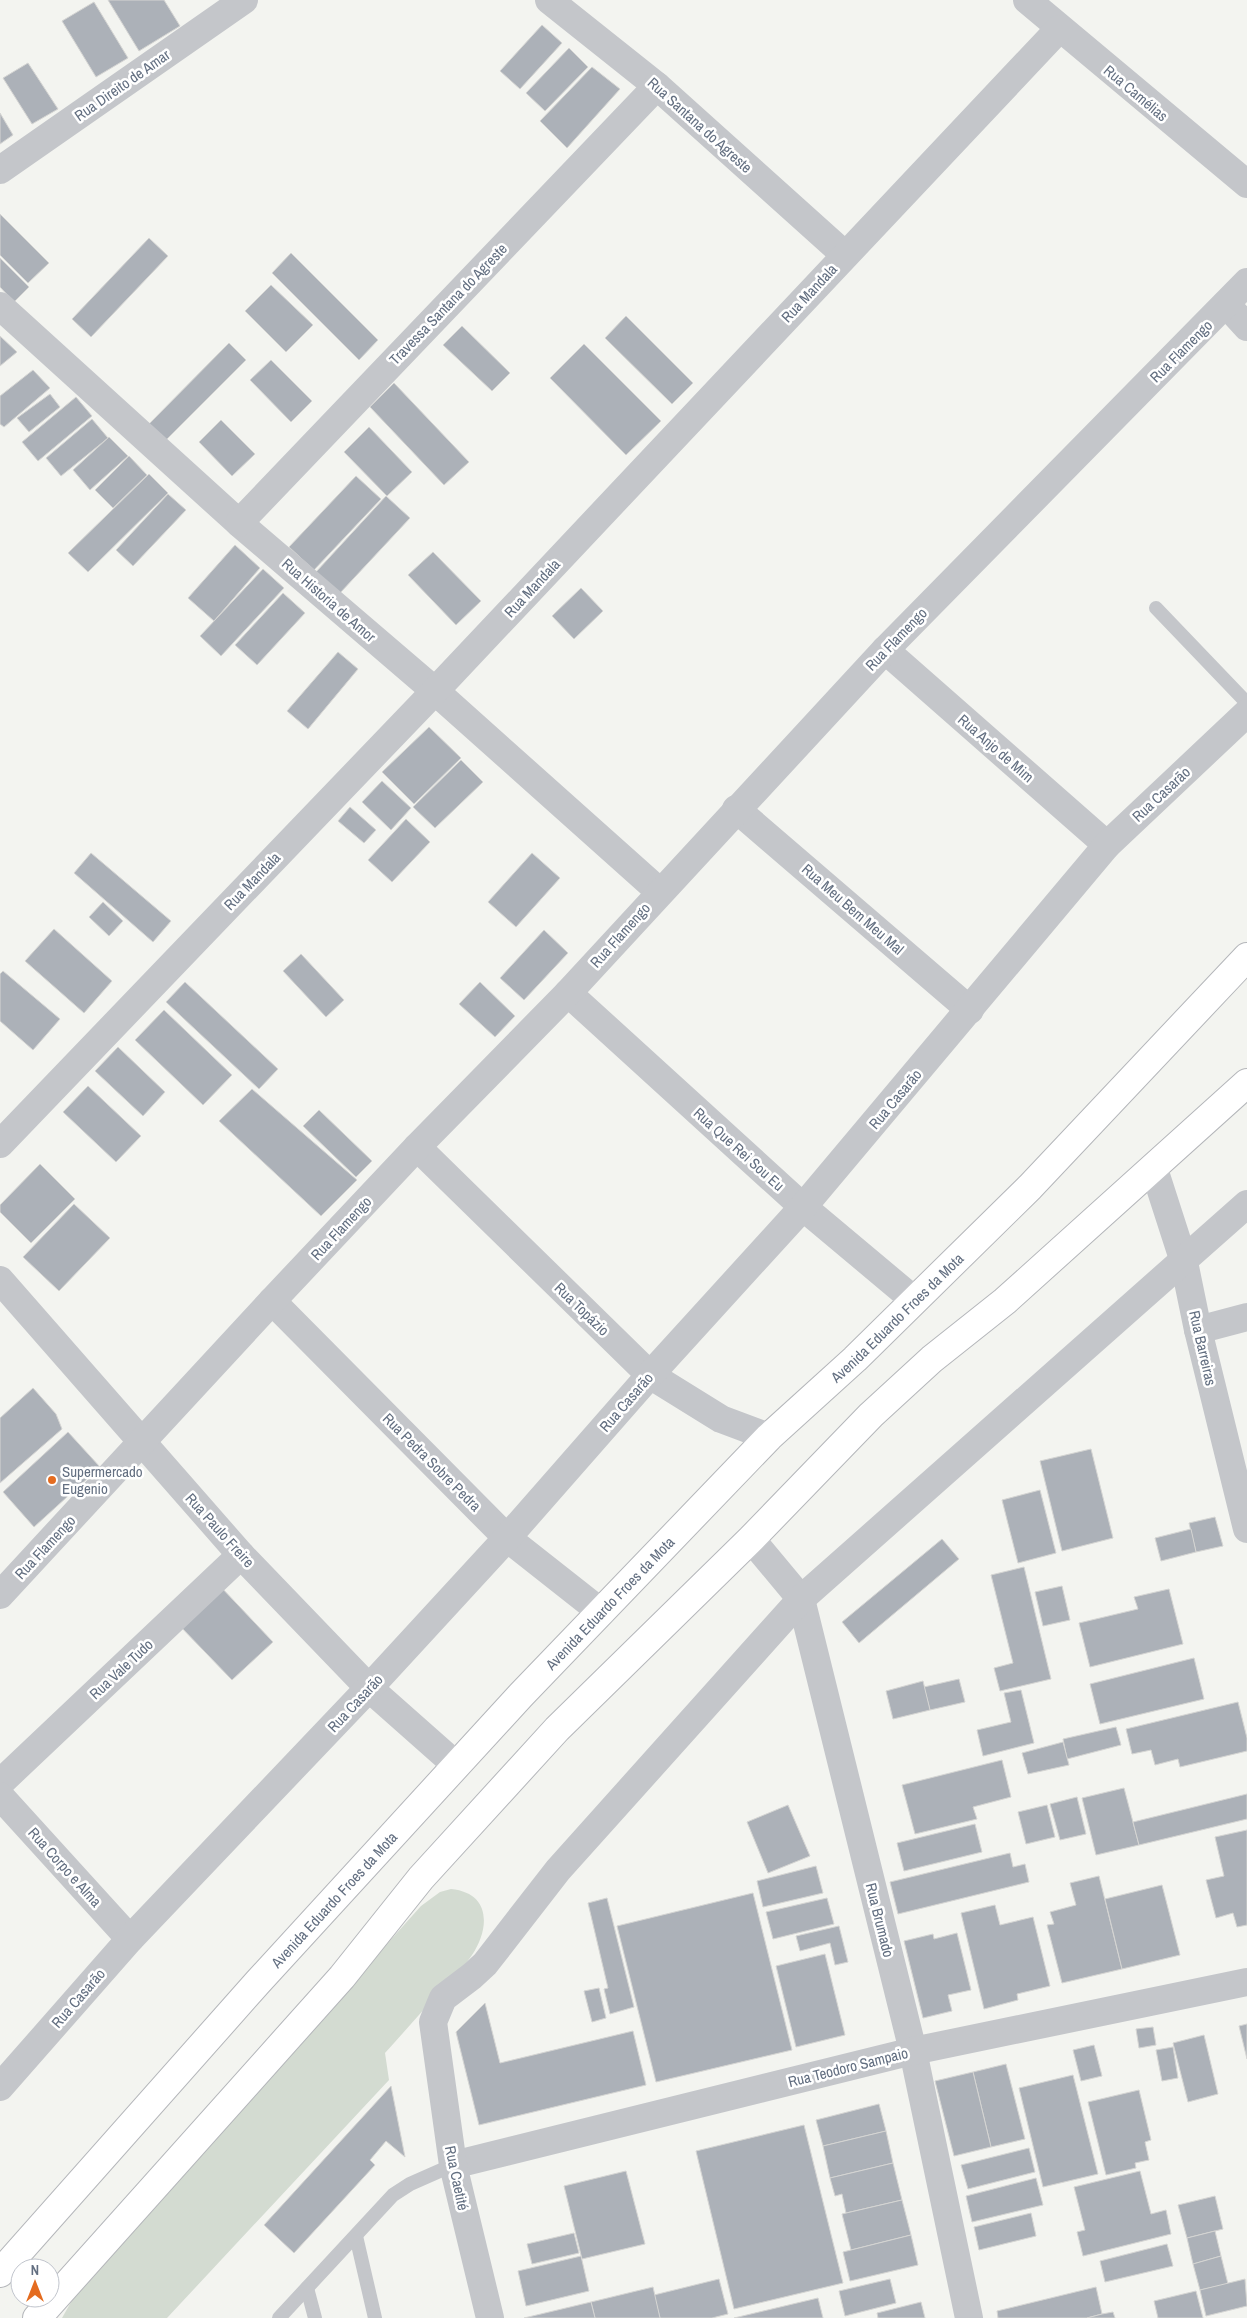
<svg xmlns="http://www.w3.org/2000/svg" width="1247" height="2318" font-family="'Archivo Narrow',sans-serif">
<rect width="100%" height="100%" fill="#f3f4f0"/>
<path fill="#d3dbd1" d="M 451,1889 C 491,1893 490,1928 472,1955 C 465,1966 453,1977 444,1987 C 424,2009 405,2031 385,2053 L 389,2080 L 167,2318 L 62,2318 L 71,2302 L 100,2264 L 421,1906 L 440,1892 Z"/>
<g fill="#acb1b8" stroke="#d5d5d3">
<polygon points="108,0 164,0 180,26 139,51"/>
<polygon points="94,2 128,58 96,77 62,21"/>
<polygon points="542,25 562,43 520,89 500,71"/>
<polygon points="569,48 588,67 545,111 526,93"/>
<polygon points="28,63 58,109 32,124 3,78"/>
<polygon points="592,67 620,89 567,148 540,121"/>
<polygon points="0,113 13,135 0,144"/>
<polygon points="0,214 49,263 28,283 0,255"/>
<polygon points="149,238 168,256 91,337 72,319"/>
<polygon points="291,253 378,340 359,360 272,273"/>
<polygon points="0,258 29,287 14,302 0,287"/>
<polygon points="271,285 313,325 286,352 245,311"/>
<polygon points="626,316 693,383 672,404 605,338"/>
<polygon points="462,326 510,373 492,391 443,345"/>
<polygon points="0,336 17,352 0,366"/>
<polygon points="229,343 246,360 166,440 149,424"/>
<polygon points="584,344 661,421 626,455 550,378"/>
<polygon points="271,360 312,401 291,422 250,380"/>
<polygon points="33,370 50,388 4,427 0,424 0,396"/>
<polygon points="394,383 469,462 444,485 370,407"/>
<polygon points="50,394 60,407 29,432 17,418"/>
<polygon points="76,397 92,416 38,461 22,442"/>
<polygon points="92,419 108,438 61,476 46,458"/>
<polygon points="221,420 255,454 232,476 199,442"/>
<polygon points="369,427 412,472 387,496 344,452"/>
<polygon points="109,437 128,456 90,490 73,470"/>
<polygon points="129,456 147,475 113,508 95,490"/>
<polygon points="149,474 168,493 88,572 68,553"/>
<polygon points="356,476 381,499 314,570 289,547"/>
<polygon points="168,494 186,510 133,566 116,550"/>
<polygon points="386,496 410,518 340,593 316,572"/>
<polygon points="235,545 260,568 214,621 188,598"/>
<polygon points="433,552 481,601 456,625 408,575"/>
<polygon points="263,569 284,588 221,656 200,636"/>
<polygon points="581,588 603,611 574,639 552,616"/>
<polygon points="283,593 305,613 257,665 235,645"/>
<polygon points="338,652 358,669 308,729 287,711"/>
<polygon points="429,727 461,758 414,804 382,772"/>
<polygon points="461,760 483,782 435,828 413,807"/>
<polygon points="382,781 411,808 391,830 362,802"/>
<polygon points="350,807 376,830 364,843 338,821"/>
<polygon points="406,819 430,842 392,882 368,860"/>
<polygon points="91,853 171,921 153,942 74,873"/>
<polygon points="532,853 560,878 516,927 488,902"/>
<polygon points="103,902 123,921 109,936 89,917"/>
<polygon points="54,929 112,981 84,1013 25,961"/>
<polygon points="544,930 568,953 524,1000 500,978"/>
<polygon points="301,954 344,1000 326,1017 283,971"/>
<polygon points="3,971 60,1019 33,1050 0,1021 0,974"/>
<polygon points="185,982 278,1069 259,1089 166,1002"/>
<polygon points="480,982 515,1016 495,1037 459,1004"/>
<polygon points="164,1010 232,1075 203,1105 135,1040"/>
<polygon points="118,1047 165,1092 143,1116 95,1071"/>
<polygon points="88,1086 141,1136 116,1162 63,1112"/>
<polygon points="252,1089 357,1180 321,1216 219,1121"/>
<polygon points="319,1110 372,1161 356,1177 303,1126"/>
<polygon points="40,1164 75,1199 31,1243 0,1212 0,1205"/>
<polygon points="74,1204 110,1238 59,1291 23,1257"/>
<polygon points="33,1388 56,1414 62,1429 0,1483 0,1418"/>
<polygon points="68,1432 100,1467 34,1527 3,1492"/>
<polygon points="1091,1449 1113,1538 1062,1551 1040,1461"/>
<polygon points="1040,1490 1056,1553 1018,1563 1002,1500"/>
<polygon points="1215,1517 1223,1546 1196,1552 1189,1523"/>
<polygon points="1191,1529 1196,1552 1161,1561 1155,1538"/>
<polygon points="942,1539 959,1559 859,1643 842,1622"/>
<polygon points="1024,1567 1051,1679 1000,1691 994,1668 1013,1663 991,1575"/>
<polygon points="219,1585 273,1642 232,1680 178,1624"/>
<polygon points="1062,1586 1070,1620 1043,1626 1035,1592"/>
<polygon points="1169,1589 1183,1644 1090,1667 1079,1623 1138,1609 1134,1597"/>
<polygon points="1194,1658 1204,1699 1100,1724 1090,1684"/>
<polygon points="959,1679 965,1702 930,1710 924,1687"/>
<polygon points="923,1681 930,1710 893,1719 886,1691"/>
<polygon points="1021,1690 1034,1743 983,1756 977,1730 1011,1722 1004,1693"/>
<polygon points="1238,1702 1247,1738 1247,1751 1180,1767 1178,1759 1155,1765 1151,1750 1132,1754 1126,1729"/>
<polygon points="1116,1727 1121,1745 1067,1759 1063,1739"/>
<polygon points="1063,1742 1069,1765 1028,1774 1022,1753"/>
<polygon points="1002,1760 1011,1797 973,1807 977,1819 915,1834 902,1785"/>
<polygon points="1124,1788 1139,1845 1096,1855 1082,1798"/>
<polygon points="1247,1794 1247,1819 1139,1845 1133,1822"/>
<polygon points="1077,1797 1086,1834 1060,1840 1050,1804"/>
<polygon points="788,1805 810,1856 768,1873 747,1822"/>
<polygon points="1047,1805 1055,1837 1026,1844 1018,1812"/>
<polygon points="975,1824 982,1852 904,1871 897,1843"/>
<polygon points="1247,1830 1247,1925 1237,1927 1233,1913 1216,1918 1206,1880 1224,1876 1215,1837"/>
<polygon points="1010,1853 1013,1867 1025,1864 1029,1882 898,1914 890,1882"/>
<polygon points="816,1866 823,1893 763,1907 757,1881"/>
<polygon points="1099,1876 1122,1969 1062,1983 1047,1925 1054,1924 1050,1912 1076,1905 1070,1883"/>
<polygon points="1162,1885 1180,1955 1122,1969 1105,1899"/>
<polygon points="753,1893 792,2050 656,2082 617,1926"/>
<polygon points="607,1898 634,2007 610,2014 604,1989 608,1988 588,1903"/>
<polygon points="827,1898 834,1924 773,1939 766,1912"/>
<polygon points="995,1905 1000,1925 1033,1917 1050,1986 1017,1994 1018,2000 984,2009 961,1913"/>
<polygon points="839,1926 848,1962 835,1965 830,1943 800,1951 796,1936"/>
<polygon points="957,1933 971,1990 948,1995 952,2011 923,2018 904,1941 933,1934 934,1939"/>
<polygon points="825,1954 845,2035 796,2047 776,1966"/>
<polygon points="599,1988 606,2018 592,2022 584,1991"/>
<polygon points="485,2003 500,2063 633,2031 646,2085 479,2125 456,2032"/>
<polygon points="1247,2024 1247,2059 1239,2026"/>
<polygon points="1153,2027 1156,2045 1139,2048 1136,2029"/>
<polygon points="1204,2035 1218,2094 1188,2102 1173,2043"/>
<polygon points="1094,2045 1102,2076 1081,2081 1073,2050"/>
<polygon points="1173,2047 1178,2078 1162,2081 1156,2050"/>
<polygon points="1006,2064 1025,2139 991,2147 973,2072"/>
<polygon points="973,2072 991,2147 954,2156 935,2081"/>
<polygon points="1073,2075 1098,2174 1043,2187 1019,2088"/>
<polygon points="391,2086 405,2157 386,2141 370,2160 375,2165 294,2253 264,2225"/>
<polygon points="1139,2090 1151,2140 1145,2142 1149,2160 1135,2163 1136,2168 1106,2175 1088,2102"/>
<polygon points="879,2104 886,2131 823,2146 816,2120"/>
<polygon points="804,2125 843,2283 734,2309 696,2151"/>
<polygon points="886,2131 893,2163 830,2178 823,2146"/>
<polygon points="1029,2148 1035,2172 968,2189 961,2165"/>
<polygon points="893,2163 902,2200 846,2213 842,2194 835,2196 830,2178"/>
<polygon points="626,2171 645,2244 582,2259 564,2186"/>
<polygon points="1140,2171 1151,2214 1166,2210 1171,2234 1083,2256 1077,2232 1085,2230 1074,2187"/>
<polygon points="1036,2178 1043,2205 972,2222 966,2196"/>
<polygon points="1215,2196 1223,2229 1187,2238 1178,2205"/>
<polygon points="902,2200 911,2235 851,2250 842,2214"/>
<polygon points="1031,2213 1036,2236 979,2250 974,2227"/>
<polygon points="1215,2231 1221,2256 1193,2264 1187,2238"/>
<polygon points="574,2233 579,2253 532,2264 527,2244"/>
<polygon points="911,2235 918,2265 850,2281 843,2252"/>
<polygon points="1167,2244 1173,2266 1105,2282 1100,2261"/>
<polygon points="581,2256 589,2291 526,2306 518,2271"/>
<polygon points="1221,2256 1228,2284 1200,2290 1193,2264"/>
<polygon points="719,2279 728,2314 712,2318 660,2318 654,2295"/>
<polygon points="890,2279 896,2303 845,2316 839,2291"/>
<polygon points="1245,2279 1247,2306 1206,2316 1200,2290"/>
<polygon points="653,2287 660,2318 595,2318 591,2302"/>
<polygon points="1096,2287 1102,2314 1087,2318 998,2318 997,2311"/>
<polygon points="1196,2291 1203,2318 1158,2318 1154,2301"/>
<polygon points="818,2298 823,2318 734,2318"/>
<polygon points="591,2302 595,2318 524,2318"/>
<polygon points="921,2302 925,2318 878,2318 877,2313"/>
<polygon points="1113,2312 1115,2318 1087,2318 1102,2314"/>
</g>
<g fill="none" stroke-linecap="round" stroke-linejoin="round">
<defs>
<g id="highway">
<path id="s1" d="M 0,2273 L 258,1982 L 521,1695 L 769,1437 L 855,1359 L 1030,1187 L 1247,957"/>
<polyline points="37,2318 342,1977 421,1878 557,1729 751,1539 871,1415 932,1359 1005,1301 1247,1083"/>
</g>
</defs>
<use href="#highway" stroke="#b4b6ba" stroke-width="30"/>
<g stroke="#c4c6ca" stroke-width="14">
<polyline points="1156,608 1247,703"/>
<polyline points="356,2236 375,2318"/>
<polyline points="307,2288 315,2318"/>
<polyline points="279,2318 393,2195 410,2184 453,2165"/>
</g>
<g stroke="#c4c6ca" stroke-width="28">
<polyline points="549,0 657,86 845,255"/>
<polyline points="1027,0 1247,184"/>
<polyline points="0,170 244,0"/>
<polyline points="1226,304 1247,327"/>
<polyline points="0,306 239,523 435,691 660,892"/>
<polyline points="239,523 657,86"/>
<polyline points="885,650 1107,845"/>
<polyline points="736,809 970,1010"/>
<polyline points="568,993 803,1207 914,1300"/>
<polyline points="0,1144 435,691 1059,29"/>
<polyline points="417,1147 650,1375 721,1419 769,1437"/>
<polyline points="1154,1169 1184,1262 1198,1330 1247,1529"/>
<polyline points="0,1280 241,1555 369,1688 456,1765"/>
<polyline points="272,1301 507,1538 601,1612"/>
<polyline points="1198,1330 1247,1317"/>
<polyline points="751,1539 801,1599 913,2051 969,2318"/>
<polyline points="0,1595 272,1301 417,1147 568,993 885,650 1247,282"/>
<polyline points="0,1783 241,1555"/>
<polyline points="0,1796 130,1939"/>
<polyline points="0,2087 130,1939 369,1688 507,1538 650,1375 803,1207 1107,845 1247,713"/>
<polyline points="453,2165 913,2051 1247,1982"/>
<polyline points="490,2318 453,2165 433,2022 443,1998 472,1976 485,1964 558,1870 801,1599 1247,1204"/>
</g>
<use href="#highway" stroke="#fff" stroke-width="28"/>
</g>
<circle fill="#e46c20" stroke="#fff" stroke-width="2" cx="52" cy="1480" r="5"/>
<g text-anchor="middle" dominant-baseline="central" stroke-width="5" stroke-linejoin="round" paint-order="stroke">
<g font-size="15" fill="#636f81" stroke="#fff">
<text transform="translate(122 85) rotate(-35)">Rua Direito de Amar</text>
<text transform="translate(1136 93) rotate(40)">Rua Camélias</text>
<text transform="translate(700 125) rotate(42)">Rua Santana do Agreste</text>
<text transform="translate(809 293) rotate(-47)">Rua Mandala</text>
<text transform="translate(448 304) rotate(-46)">Travessa Santana do Agreste</text>
<text transform="translate(1181 351) rotate(-45)">Rua Flamengo</text>
<text transform="translate(532 588) rotate(-47)">Rua Mandala</text>
<text transform="translate(329 600) rotate(41)">Rua Historia de Amor</text>
<text transform="translate(896 639) rotate(-46)">Rua Flamengo</text>
<text transform="translate(996 748) rotate(41)">Rua Anjo de Mim</text>
<text transform="translate(1161 794) rotate(-43)">Rua Casarão</text>
<text transform="translate(252 881) rotate(-46)">Rua Mandala</text>
<text transform="translate(853 909) rotate(41)">Rua Meu Bem Meu Mal</text>
<text transform="translate(620 935) rotate(-48)">Rua Flamengo</text>
<text transform="translate(895 1099) rotate(-50)">Rua Casarão</text>
<text transform="translate(739 1149) rotate(42)">Rua Que Rei Sou Eu</text>
<text transform="translate(341 1228) rotate(-47)">Rua Flamengo</text>
<text transform="translate(582 1309) rotate(44)">Rua Topázio</text>
<text stroke="none"><textPath href="#s1" startOffset="1311">Avenida Eduardo Froes da Mota</textPath></text>
<text transform="translate(1203 1348) rotate(77)">Rua Barreiras</text>
<text transform="translate(626 1402) rotate(-49)">Rua Casarão</text>
<text transform="translate(432 1462) rotate(45)">Rua Pedra Sobre Pedra</text>
<text transform="translate(220 1530) rotate(48)">Rua Paulo Freire</text>
<text transform="translate(45 1547) rotate(-47)">Rua Flamengo</text>
<text stroke="none"><textPath href="#s1" startOffset="906">Avenida Eduardo Froes da Mota</textPath></text>
<text transform="translate(121 1669) rotate(-43)">Rua Vale Tudo</text>
<text transform="translate(355 1703) rotate(-47)">Rua Casarão</text>
<text transform="translate(65 1867) rotate(48)">Rua Corpo e Alma</text>
<text stroke="none"><textPath href="#s1" startOffset="501">Avenida Eduardo Froes da Mota</textPath></text>
<text transform="translate(880 1920) rotate(76)">Rua Brumado</text>
<text transform="translate(78 1998) rotate(-49)">Rua Casarão</text>
<text transform="translate(848 2067) rotate(-14)">Rua Teodoro Sampaio</text>
<text transform="translate(457 2178) rotate(78)">Rua Caetité</text>
</g>
<g font-size="15" fill="#636f81" stroke="#fff" text-anchor="start">
<text x="62" y="1471">Supermercado<tspan x="62" dy="17">Eugenio</tspan></text>
</g>
</g>
<g transform="translate(35 2283)"><circle r="24" fill="#ffffff" stroke="#c1c5cd"/>
<path d="M0-4L9 19L0 12L-9 19Z" fill="#e46c20"/>
<text y="-8" font-size="14" font-weight="bold" text-anchor="middle" fill="#636f81">N</text>
</g>
</svg>
